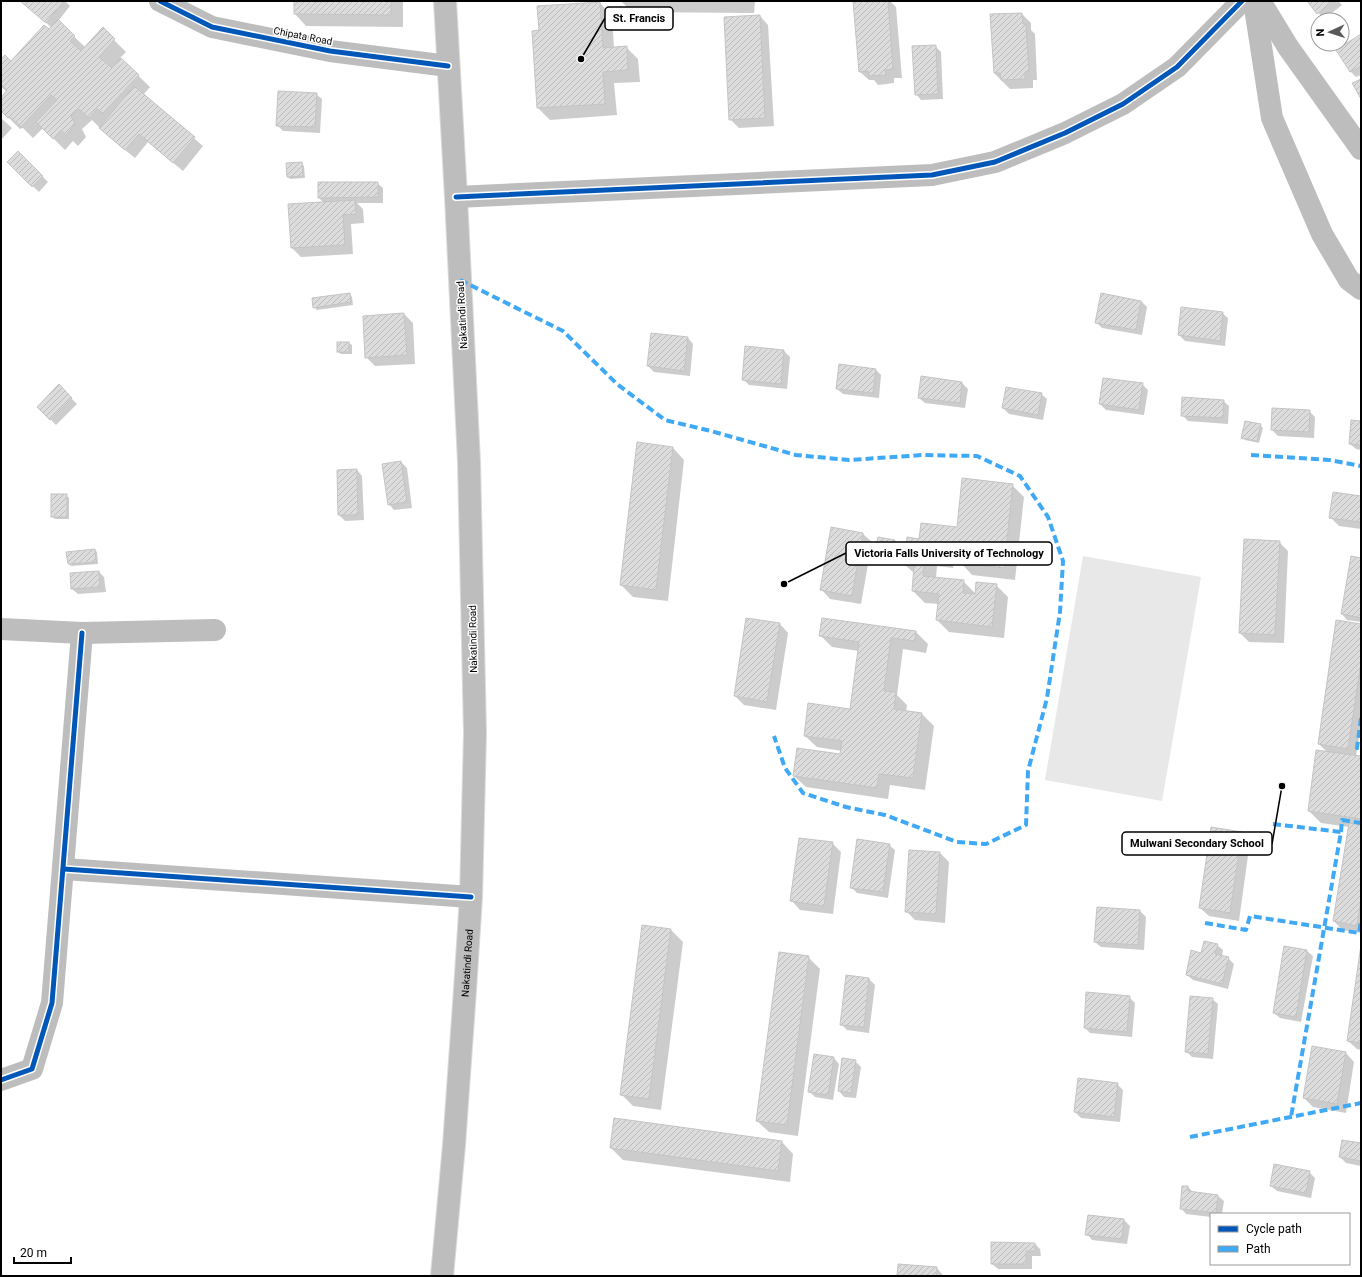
<svg xmlns="http://www.w3.org/2000/svg" width="1362" height="1277" font-family="Roboto,sans-serif">
<defs>
<pattern id="building-hatch" width="6" height="6" patternUnits="userSpaceOnUse"><rect width="6" height="6" fill="#dcdcdc"/><path d="M-1 1l2-2M0 6l6-6M5 7l2-2" fill="none" stroke="#bbb"/></pattern>
</defs>
<rect width="100%" height="100%" fill="#fff"/>
<polygon fill="#e8e8e8" points="1083,556 1201,577 1162,801 1045,780"/>
<g fill="#0003">
<polygon points="21,1 65,1 70,6 58,21 86,48 103,29 126,52 120,58 150,87 143,95 203,146 183,171 148,142 135,158 109,137 92,120 82,129 86,137 78,146 73,141 65,150 43,128 33,138 23,128 20,129 1,110 1,99 7,92 1,87 1,61 11,62 51,27"/>
<polygon points="295,1 403,1 403,27 306,26 295,14"/>
<polygon points="621,1 755,1 754,13 632,12"/>
<polygon points="854,1 890,1 896,7 902,78 894,78 894,83 878,85 874,80 869,80 860,72"/>
<polygon points="1308,1 1338,1 1342,5 1324,19"/>
<polygon points="600,3 612,15 614,48 626,47 638,59 640,82 614,83 617,115 550,120 538,108 540,31"/>
<polygon points="1022,14 1031,23 1031,30 1035,34 1037,80 1033,80 1033,88 1010,89 994,73"/>
<polygon points="760,16 768,25 774,126 739,128 730,119"/>
<polygon points="1361,36 1361,75 1356,77 1351,72 1338,50"/>
<polygon points="935,46 941,52 943,99 921,100 916,94"/>
<polygon points="316,94 322,99 320,133 283,131 277,125"/>
<polygon points="1,118 12,128 1,140"/>
<polygon points="18,152 48,182 39,192 8,162"/>
<polygon points="301,163 304,166 305,178 290,179 288,177"/>
<polygon points="377,183 383,188 383,203 357,203 363,209 364,223 351,224 353,254 301,257 292,248 289,205 324,203 319,198"/>
<polygon points="350,294 352,297 353,305 317,310 314,307"/>
<polygon points="1102,294 1141,301 1147,307 1142,335 1102,328 1096,322"/>
<polygon points="1222,313 1228,318 1225,346 1185,341 1179,335"/>
<polygon points="404,314 413,323 415,364 375,366 366,357"/>
<polygon points="688,338 693,344 690,376 654,372 648,366"/>
<polygon points="338,343 349,343 352,345 352,354 341,354 338,352"/>
<polygon points="746,347 784,351 790,357 787,389 749,385 743,379"/>
<polygon points="875,369 881,375 879,398 843,394 837,389"/>
<polygon points="921,378 962,383 968,389 965,408 925,403 919,398"/>
<polygon points="1142,384 1148,390 1144,415 1106,410 1100,404"/>
<polygon points="59,386 77,404 56,425 38,407"/>
<polygon points="1041,394 1047,399 1043,420 1009,414 1003,408"/>
<polygon points="1223,401 1229,406 1228,424 1188,421 1182,415"/>
<polygon points="1309,411 1315,417 1314,438 1278,436 1272,430"/>
<polygon points="1361,422 1361,450 1356,449 1350,444"/>
<polygon points="1260,425 1263,428 1259,443 1245,440 1242,438"/>
<polygon points="673,448 684,460 668,601 633,597 621,585"/>
<polygon points="401,462 407,468 412,508 394,510 389,504"/>
<polygon points="357,470 362,476 364,520 345,521 339,515 338,471"/>
<polygon points="1012,485 1024,497 1015,580 972,575 961,563 962,554 955,553 953,568 937,566 936,578 963,581 976,594 996,585 1008,597 1004,638 949,632 937,620 939,604 925,603 913,591 915,574 905,565 920,540 958,528"/>
<polygon points="66,495 69,498 69,519 55,519 52,516"/>
<polygon points="1361,497 1361,529 1339,526 1330,517"/>
<polygon points="832,528 863,534 872,542 861,604 830,599 822,590"/>
<polygon points="894,541 897,544 893,565 877,562 874,559"/>
<polygon points="1279,542 1288,551 1284,643 1249,642 1240,633"/>
<polygon points="95,550 97,552 98,564 71,566 69,564"/>
<polygon points="1361,559 1361,622 1347,620 1342,614"/>
<polygon points="99,572 104,577 106,592 78,594 72,589"/>
<polygon points="780,624 788,633 776,710 744,705 735,696"/>
<polygon points="1361,625 1361,726 1356,756 1361,757 1361,933 1342,930 1334,921 1349,827 1321,823 1309,811 1328,753 1319,744"/>
<polygon points="916,632 928,644 926,653 903,649 897,695 907,705 906,712 922,714 934,726 925,790 890,785 888,799 806,787 794,776 841,755 842,751 817,747 805,736 850,711 859,651 832,647 820,635"/>
<polygon points="1241,833 1250,841 1239,921 1209,916 1200,908"/>
<polygon points="832,843 841,852 833,914 800,910 792,901"/>
<polygon points="889,845 895,850 888,898 857,893 851,887"/>
<polygon points="910,851 940,853 949,862 945,923 915,920 906,911"/>
<polygon points="1097,908 1140,911 1146,917 1144,950 1101,947 1095,942"/>
<polygon points="643,926 671,930 683,942 661,1110 633,1106 621,1094"/>
<polygon points="1217,945 1223,950 1222,956 1228,958 1234,964 1228,989 1193,980 1187,975 1202,954"/>
<polygon points="1285,947 1307,951 1313,956 1301,1022 1280,1018 1274,1013"/>
<polygon points="1361,952 1361,1050 1357,1049 1348,1041"/>
<polygon points="808,957 820,969 798,1136 769,1132 757,1121"/>
<polygon points="847,977 869,979 875,985 869,1033 847,1030 841,1024"/>
<polygon points="1129,997 1135,1003 1132,1037 1090,1033 1085,1028"/>
<polygon points="1212,999 1218,1004 1213,1059 1192,1057 1186,1051"/>
<polygon points="1346,1053 1354,1062 1346,1113 1313,1107 1304,1098"/>
<polygon points="834,1058 839,1064 833,1100 815,1097 809,1091"/>
<polygon points="855,1061 861,1067 856,1098 844,1097 839,1091"/>
<polygon points="1117,1084 1123,1090 1120,1122 1081,1118 1075,1112"/>
<polygon points="782,1142 793,1154 790,1182 623,1160 611,1148"/>
<polygon points="1361,1144 1361,1166 1346,1163 1340,1157"/>
<polygon points="1309,1172 1315,1178 1311,1198 1277,1191 1271,1186"/>
<polygon points="1188,1187 1193,1192 1218,1196 1224,1201 1222,1214 1211,1214 1211,1217 1186,1214 1181,1208"/>
<polygon points="1124,1220 1130,1226 1127,1244 1092,1240 1087,1234"/>
<polygon points="1035,1244 1040,1249 1041,1256 1032,1256 1032,1269 998,1269 992,1264"/>
<polygon points="937,1268 942,1274 942,1276 898,1276"/>
</g>
<g fill="url(#building-hatch)" stroke="#c4c4c4">
<polygon points="20,1 64,1 46,23"/>
<polygon points="294,1 391,1 391,15 294,14"/>
<polygon points="853,1 888,1 893,69 885,70 886,75 869,76 868,71 859,72"/>
<polygon points="1307,1 1334,1 1317,14"/>
<polygon points="600,2 603,48 627,46 628,70 603,72 605,104 537,108 532,31 539,30 537,6"/>
<polygon points="1022,13 1023,24 1026,24 1029,71 1025,72 1025,79 1001,80 1000,73 994,73 990,14"/>
<polygon points="760,15 765,118 729,120 724,17"/>
<polygon points="58,19 75,36 70,41 81,51 103,27 115,39 99,57 112,68 121,58 139,75 103,113 97,109 89,118 79,109 71,116 75,124 66,135 61,130 53,139 36,122 57,100 51,95 21,127 10,117 8,118 1,111 1,98 7,90 1,85 1,59 5,55 11,61 44,25 49,29"/>
<polygon points="1361,34 1361,66 1350,72 1336,50"/>
<polygon points="936,45 938,94 915,95 912,46"/>
<polygon points="1361,79 1361,99 1352,83"/>
<polygon points="134,86 195,137 173,163 139,134 125,150 99,128"/>
<polygon points="278,91 317,93 315,127 276,126"/>
<polygon points="18,151 43,176 32,187 7,162"/>
<polygon points="302,162 303,176 287,177 286,163"/>
<polygon points="318,182 378,182 378,197 318,198"/>
<polygon points="355,200 356,214 343,215 345,245 291,248 288,204"/>
<polygon points="350,293 351,302 313,308 312,298"/>
<polygon points="1101,293 1141,301 1136,330 1095,323"/>
<polygon points="1181,307 1223,312 1220,341 1178,335"/>
<polygon points="404,313 407,355 365,358 363,316"/>
<polygon points="651,333 688,337 684,371 647,366"/>
<rect x="337" y="342" width="12" height="10"/>
<polygon points="745,346 784,350 781,384 742,380"/>
<polygon points="839,364 876,369 873,393 836,389"/>
<polygon points="921,376 962,382 960,403 918,398"/>
<polygon points="1103,378 1143,383 1139,410 1099,404"/>
<polygon points="59,384 72,398 50,420 37,407"/>
<polygon points="1006,387 1042,393 1038,415 1002,408"/>
<polygon points="1182,397 1224,400 1223,418 1181,416"/>
<polygon points="1272,408 1310,410 1309,432 1271,430"/>
<polygon points="1351,420 1361,421 1361,445 1349,444"/>
<polygon points="1245,421 1261,424 1257,441 1241,438"/>
<polygon points="637,442 673,447 656,590 620,585"/>
<polygon points="401,461 407,502 388,505 382,464"/>
<polygon points="357,469 358,515 338,515 337,470"/>
<polygon points="962,478 1013,484 1004,568 960,563 962,544 943,542 941,557 925,555 923,576 964,580 963,593 975,594 976,582 997,584 992,627 936,620 939,594 912,591 914,566 904,565 907,537 919,539 921,523 957,527"/>
<polygon points="1333,492 1361,496 1361,522 1329,518"/>
<rect x="51" y="494" width="16" height="23"/>
<polygon points="831,527 863,533 852,596 820,590"/>
<polygon points="878,537 895,540 891,563 873,560"/>
<polygon points="1244,539 1280,541 1275,635 1239,633"/>
<polygon points="95,549 96,562 68,564 66,552"/>
<polygon points="1351,556 1361,558 1361,618 1341,614"/>
<polygon points="99,571 100,587 71,589 70,573"/>
<polygon points="746,618 780,623 767,702 734,696"/>
<polygon points="822,618 916,631 915,641 891,638 884,691 896,692 894,709 922,713 913,778 879,774 877,788 793,776 797,748 840,754 842,741 804,736 808,703 850,709 859,642 819,636"/>
<polygon points="1336,620 1361,624 1361,663 1348,749 1318,744"/>
<polygon points="1316,750 1361,756 1361,819 1308,811"/>
<polygon points="1349,823 1361,825 1361,899 1357,926 1333,921"/>
<polygon points="1211,827 1242,832 1230,913 1199,908"/>
<polygon points="799,838 833,842 824,906 790,901"/>
<polygon points="857,839 890,844 883,892 850,888"/>
<polygon points="909,850 940,852 936,914 905,912"/>
<polygon points="1097,907 1140,910 1138,945 1094,942"/>
<polygon points="642,925 671,929 649,1099 620,1095"/>
<polygon points="1204,941 1218,944 1215,954 1229,957 1222,984 1186,975 1191,950 1201,953"/>
<polygon points="1361,945 1361,1043 1347,1041"/>
<polygon points="1284,946 1307,950 1296,1017 1273,1013"/>
<polygon points="779,952 809,956 787,1125 756,1121"/>
<polygon points="846,975 869,978 864,1027 840,1025"/>
<polygon points="1086,992 1130,996 1127,1032 1084,1028"/>
<polygon points="1190,996 1213,998 1208,1054 1185,1052"/>
<polygon points="1312,1046 1346,1052 1337,1104 1303,1098"/>
<polygon points="814,1054 834,1057 828,1095 808,1092"/>
<polygon points="842,1058 856,1060 851,1093 838,1091"/>
<polygon points="1078,1078 1118,1083 1114,1117 1074,1112"/>
<polygon points="614,1118 782,1141 778,1171 610,1148"/>
<polygon points="1342,1140 1361,1143 1361,1161 1339,1157"/>
<polygon points="1274,1164 1310,1171 1306,1193 1270,1186"/>
<polygon points="1182,1186 1188,1186 1188,1191 1218,1195 1216,1213 1180,1209"/>
<polygon points="1088,1215 1124,1219 1122,1239 1085,1235"/>
<polygon points="991,1242 1035,1243 1035,1251 1026,1251 1026,1264 991,1264"/>
<polygon points="898,1264 937,1267 936,1276 897,1276"/>
</g>
<g fill="none" stroke-linecap="round" stroke-linejoin="round">
<defs>
<g id="highway">
<path id="s1" d="M 442,1276 L 454,1145 L 465,990 L 471,897 L 475,733 L 469,462 L 456,197 L 445,1"/>
</g>
</defs>
<use href="#highway" stroke="#dbdbdb" stroke-width="24"/>
<g stroke="#bdbdbd" stroke-width="22">
<polyline points="160,1 212,27 330,51 448,66"/>
<polyline points="1254,1 1272,118 1322,234 1349,280 1361,289"/>
<polyline points="1260,1 1288,47 1361,149"/>
<polyline points="456,197 932,175 995,162 1065,133 1123,104 1177,67 1242,1"/>
<polyline points="1,629 82,633 215,630"/>
<polyline points="64,869 471,897"/>
<polyline points="1,1080 32,1069 52,1003 82,633"/>
</g>
<use href="#highway" stroke="#bdbdbd" stroke-width="22"/>
<g stroke="#3fa9f5" stroke-width="4" stroke-dasharray="8 4" stroke-linecap="butt">
<polyline points="460,280 563,331 617,384 665,420 711,431 796,455 849,460 923,455 977,456 1020,476 1048,517 1063,561 1060,612 1047,698 1028,771 1026,825 986,844 957,842 885,815 846,807 803,793 785,768 774,736"/>
<polyline points="1251,455 1329,460 1361,466"/>
<polyline points="1361,718 1357,748 1361,748"/>
<polyline points="1273,824 1341,832 1291,1117"/>
<polyline points="1341,832 1342,820 1361,823"/>
<polyline points="1205,923 1246,930 1250,916 1359,933 1361,921"/>
<polyline points="1190,1137 1361,1103"/>
</g>
<defs>
<g id="cycleway">
<polyline points="160,1 212,27 330,51 448,66"/>
<polyline points="456,197 932,175 995,162 1065,133 1123,104 1177,67 1242,1"/>
<polyline points="64,869 471,897"/>
<polyline points="1,1080 32,1069 52,1003 82,633"/>
</g>
</defs>
<use href="#cycleway" stroke="#fff" stroke-width="8"/>
<use href="#cycleway" stroke="#0057b8" stroke-width="5"/>
</g>
<g text-anchor="middle" dominant-baseline="central" stroke-width="3" stroke-linejoin="round" paint-order="stroke">
<g font-size="10" fill="#000" stroke="#fff">
<text transform="translate(303 36) rotate(11)">Chipata Road</text>
<text transform="translate(462 315) rotate(-93)">Nakatindi Road</text>
<text transform="translate(473 639) rotate(-91)">Nakatindi Road</text>
<text stroke="none"><textPath href="#s1" startOffset="314">Nakatindi Road</textPath></text>
</g>
</g>
<path fill="none" stroke="#000" stroke-width="1.5" d="M581 59L605 18M784 584L846 553M1282 786L1272 844"/>
<g fill="#000" stroke="#fff" stroke-width="1.5">
<circle cx="581" cy="59" r="4"/>
<circle cx="784" cy="584" r="4"/>
<circle cx="1282" cy="786" r="4"/>
</g>
<g fill="#fff" stroke="#000" stroke-width="1.5">
<rect x="605" y="7" width="68" height="23" rx="4"/>
<rect x="846" y="542" width="206" height="23" rx="4"/>
<rect x="1122" y="832" width="150" height="23" rx="4"/>
</g>
<g font-size="11" text-anchor="middle" font-weight="bold" fill="#000">
<text x="639" y="22">St. Francis</text>
<text x="949" y="557">Victoria Falls University of Technology</text>
<text x="1197" y="847">Mulwani Secondary School</text>
</g>
<rect width="1362" height="1277" fill="none" stroke="#000000" stroke-width="4"/>
<rect x="1210" y="1213" width="140" height="52" fill="#ffffff" stroke="#999999"/>
<rect x="1218" y="1226" width="20" height="6" fill="#0057b8" stroke="#999999"/>
<text x="1246" y="1233" font-size="12" fill="#000000">Cycle path</text>
<rect x="1218" y="1246" width="20" height="6" fill="#3fa9f5" stroke="#999999"/>
<text x="1246" y="1253" font-size="12" fill="#000000">Path</text>
<g transform="translate(1330 32) rotate(267)"><circle r="19" fill="#ffffff" stroke="#999999"/>
<path d="M0-3L7 15L0 10L-7 15Z" fill="#595959"/>
<text y="-6" font-size="11" font-weight="bold" text-anchor="middle" fill="#000000">N</text>
</g>
<path d="M14 1257v6h57v-6" fill="none" stroke="#000000" stroke-width="2"/>
<text x="20" y="1257" font-size="12" fill="#000000" stroke="#ffffff" stroke-width="3" paint-order="stroke">20 m</text>
</svg>
